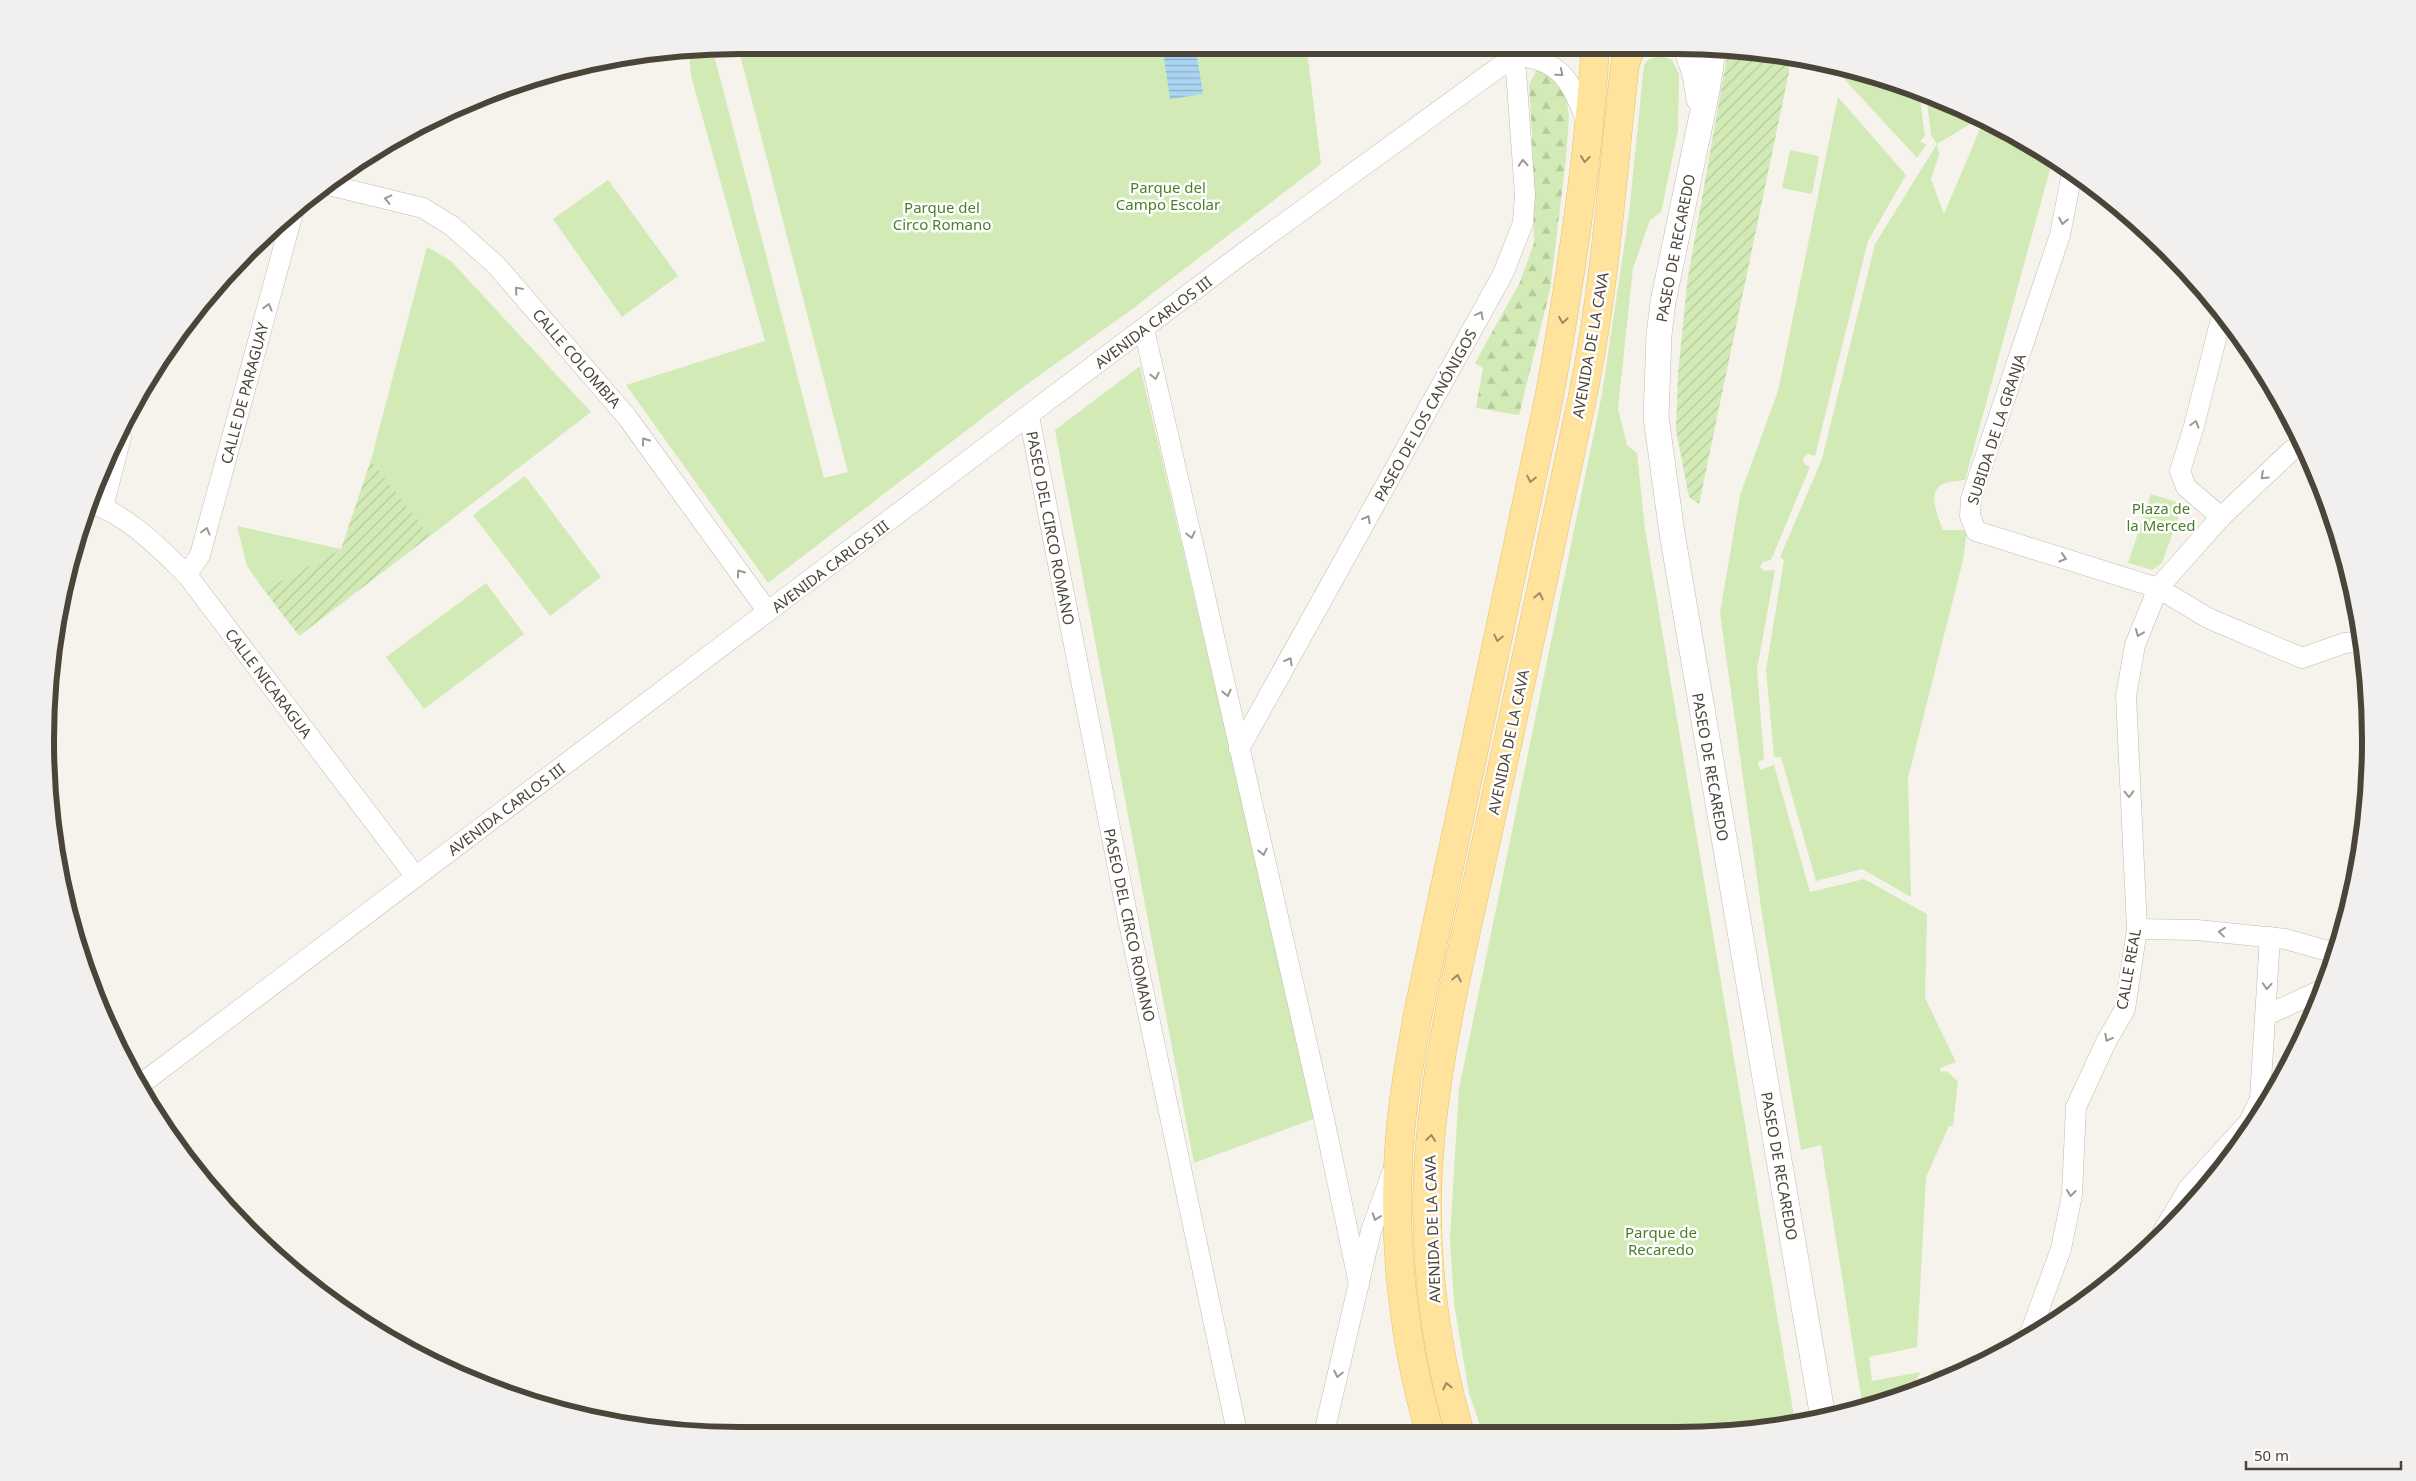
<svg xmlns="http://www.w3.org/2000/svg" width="2416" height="1481" font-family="'Noto Sans',sans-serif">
<defs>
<pattern id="forest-firs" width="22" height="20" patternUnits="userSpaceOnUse" patternTransform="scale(1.25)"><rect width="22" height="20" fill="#d2eab5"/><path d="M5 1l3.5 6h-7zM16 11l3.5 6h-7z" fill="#b6ca9c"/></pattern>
<pattern id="garden-furrows" width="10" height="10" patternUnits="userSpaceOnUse" patternTransform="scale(1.25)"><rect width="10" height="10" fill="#d2eab5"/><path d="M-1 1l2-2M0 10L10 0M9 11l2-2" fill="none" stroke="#b6ca9c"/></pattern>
<pattern id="water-rules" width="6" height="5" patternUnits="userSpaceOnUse" patternTransform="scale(1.25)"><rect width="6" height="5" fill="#a9d4f2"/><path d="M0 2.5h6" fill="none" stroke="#8caec5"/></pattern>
</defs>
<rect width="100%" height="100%" fill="#f6f3ec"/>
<g fill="#d2eab5">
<polygon points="689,51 713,51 824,478 848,472 739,51 1060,51 1062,57 1093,51 1307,51 1321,164 1127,313 1023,387 768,583 626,385 765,341 691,76"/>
<polygon points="1660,55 1672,60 1679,74 1678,131 1661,212 1650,220 1633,268 1618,408 1627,445 1637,453 1645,529 1795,1422 1721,1434 1483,1434 1469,1393 1454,1303 1450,1238 1459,1089 1602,394 1629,214 1644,65 1648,60"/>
<polygon points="1836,70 1919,92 1925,136 1920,141 1926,145 1917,158"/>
<path d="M 1926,94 L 1941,98 L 1975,117 L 1970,124 L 1937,144 L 1939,155 L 1931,179 L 1944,214 L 1983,122 L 2052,162 L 1965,480 C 1958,481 1947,481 1941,485 C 1927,494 1939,519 1943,530 L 1967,530 L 1963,560 L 1908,778 L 1911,897 L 1862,869 L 1816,881 L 1781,757 L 1774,757 L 1766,670 L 1784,560 L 1780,557 L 1822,459 L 1875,244 L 1937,144 L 1931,135 Z"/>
<polygon points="1838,97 1906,175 1868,241 1815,456 1808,454 1803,458 1804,464 1810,467 1771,560 1763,562 1760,567 1764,571 1775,570 1757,669 1764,759 1758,762 1760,770 1774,765 1810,892 1864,879 1927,914 1925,998 1956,1062 1940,1068 1941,1072 1946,1071 1958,1081 1953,1126 1949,1126 1926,1177 1917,1347 1869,1357 1872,1381 1921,1372 1910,1390 1863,1409 1821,1145 1801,1150 1763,921 1720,613 1740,495 1778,391"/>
<polygon points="1790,150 1819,156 1812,194 1782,188"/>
<polygon points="608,180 678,276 622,317 553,219"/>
<polygon points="427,247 451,261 591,412 430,536 371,460"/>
<polygon points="1140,366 1316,1118 1194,1163 1055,430"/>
<polygon points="525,476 601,577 550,616 473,515"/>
<polygon points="2151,494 2183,504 2162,563 2152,570 2128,563"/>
<polygon points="237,526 341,549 264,590 247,566"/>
<polygon points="486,583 524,634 424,709 386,657"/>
</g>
<polygon fill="url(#forest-firs)" points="1536,71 1547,71 1566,95 1569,116 1566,159 1550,290 1519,415 1476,408 1483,368 1475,363 1520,282 1534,243 1532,133 1529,85"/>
<g fill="url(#garden-furrows)">
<polygon points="1728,51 1753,51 1772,65 1775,53 1788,57 1789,72 1699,504 1689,497 1676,430 1678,375 1687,283"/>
<polygon points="371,460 430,536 299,636 264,590 341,549"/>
<polygon points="1942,1370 1942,1377 1928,1382 1932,1371"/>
</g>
<polygon fill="url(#water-rules)" points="1163,51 1196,51 1203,94 1170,99"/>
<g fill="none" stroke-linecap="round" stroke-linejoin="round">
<defs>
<g id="minor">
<path d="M 1515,55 C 1565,61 1570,83 1588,123"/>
<polyline points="2072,173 2060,235 1971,499 1970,516 1976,531 2158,588 2208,618 2302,658 2345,643 2363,641"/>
<polyline points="325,184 423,208 452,226 496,265 627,417 768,612"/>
<polyline points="1144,329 1323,1114 1359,1284"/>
<polyline points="1029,416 1127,914 1237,1432"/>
<path d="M 89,502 C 129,516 158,547 187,575 L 416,877"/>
<polyline points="103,507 121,437"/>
<polyline points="2221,517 2186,487 2180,471 2194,426 2222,315"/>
<polyline points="187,575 200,555 294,209"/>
<polyline points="1239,749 1503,274 1523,223 1525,194 1516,71 1508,61"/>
<polyline points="2137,929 2197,930 2286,939 2335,953"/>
<polyline points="2265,1016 2321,990"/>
<polyline points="141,1084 1242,254 1521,51"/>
<polyline points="2162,1233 2188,1189 2249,1122 2260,1099 2270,937"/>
<polyline points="2028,1339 2061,1249 2072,1195 2076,1107 2106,1042 2125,1009 2137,929 2126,696 2135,645 2158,588 2221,517 2292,450 2302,445"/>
<polyline points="1324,1433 1371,1231 1392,1173"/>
</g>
<g id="tertiary">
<polyline points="1687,51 1695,74 1699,99"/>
<polyline points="1713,51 1707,91 1663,302 1659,335 1656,417 1672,533 1823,1418"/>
</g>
<g id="primary">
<path d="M 1430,1433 C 1399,1326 1389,1210 1404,1099 C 1408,1070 1413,1042 1418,1013 L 1549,398 C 1570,283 1588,167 1595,51"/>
<path d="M 1460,1433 C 1433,1343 1421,1237 1430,1143 C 1440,1032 1469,923 1492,814 C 1522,677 1552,541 1581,404 C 1605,292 1612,178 1625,64 L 1630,51"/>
</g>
</defs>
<use href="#minor" stroke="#c2bbae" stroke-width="21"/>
<use href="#tertiary" stroke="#c2bbae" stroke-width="26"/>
<use href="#primary" stroke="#e6c16a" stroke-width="29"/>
<use href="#minor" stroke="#fff" stroke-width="20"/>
<use href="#tertiary" stroke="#fff" stroke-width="25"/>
<use href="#primary" stroke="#ffe39c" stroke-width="28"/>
</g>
<defs><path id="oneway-chevron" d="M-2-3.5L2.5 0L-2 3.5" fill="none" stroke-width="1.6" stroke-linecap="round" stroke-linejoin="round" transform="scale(1.25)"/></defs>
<g stroke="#9c9892">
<use href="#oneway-chevron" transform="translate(1560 73) rotate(40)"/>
<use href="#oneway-chevron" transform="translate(1523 163) rotate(-94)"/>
<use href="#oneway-chevron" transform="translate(388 199) rotate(-167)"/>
<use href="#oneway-chevron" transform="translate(2063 221) rotate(101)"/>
<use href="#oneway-chevron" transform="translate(518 290) rotate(-131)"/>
<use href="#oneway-chevron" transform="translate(268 307) rotate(-75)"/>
<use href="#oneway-chevron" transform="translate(1480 315) rotate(-61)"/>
<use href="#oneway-chevron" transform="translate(1155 376) rotate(77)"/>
<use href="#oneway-chevron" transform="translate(2195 424) rotate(-74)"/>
<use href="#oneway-chevron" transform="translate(645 441) rotate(-126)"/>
<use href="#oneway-chevron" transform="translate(2264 476) rotate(137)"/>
<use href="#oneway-chevron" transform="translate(1367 519) rotate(-61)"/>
<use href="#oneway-chevron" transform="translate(206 531) rotate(-75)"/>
<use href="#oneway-chevron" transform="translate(1191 535) rotate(77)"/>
<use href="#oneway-chevron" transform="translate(2063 558) rotate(17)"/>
<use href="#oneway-chevron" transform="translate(740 573) rotate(-126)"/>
<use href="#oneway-chevron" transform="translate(2139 633) rotate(112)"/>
<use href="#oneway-chevron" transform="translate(1289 661) rotate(-61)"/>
<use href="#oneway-chevron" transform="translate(1227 693) rotate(77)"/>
<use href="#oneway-chevron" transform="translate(2129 794) rotate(89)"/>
<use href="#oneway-chevron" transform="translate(1263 852) rotate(77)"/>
<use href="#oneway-chevron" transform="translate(2222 932) rotate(-174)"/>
<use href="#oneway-chevron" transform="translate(2267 986) rotate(94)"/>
<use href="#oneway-chevron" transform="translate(2108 1038) rotate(119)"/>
<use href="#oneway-chevron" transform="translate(2071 1193) rotate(96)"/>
<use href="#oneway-chevron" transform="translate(1376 1217) rotate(110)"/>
<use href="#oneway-chevron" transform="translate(1338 1374) rotate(103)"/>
</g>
<g stroke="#9c8c66">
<use href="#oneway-chevron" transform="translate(1585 159) rotate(97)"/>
<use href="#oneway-chevron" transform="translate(1563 320) rotate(100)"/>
<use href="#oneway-chevron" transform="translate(1531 479) rotate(102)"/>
<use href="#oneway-chevron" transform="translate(1539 596) rotate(-78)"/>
<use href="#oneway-chevron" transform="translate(1498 638) rotate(102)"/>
<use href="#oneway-chevron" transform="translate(1457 978) rotate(-78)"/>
<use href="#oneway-chevron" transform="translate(1431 1138) rotate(-83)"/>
<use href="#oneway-chevron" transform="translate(1447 1386) rotate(-102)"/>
</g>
<g text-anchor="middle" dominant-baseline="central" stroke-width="5" stroke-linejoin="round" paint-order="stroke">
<g font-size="15" fill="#4a7f2a" stroke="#fff">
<text x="1168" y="187">Parque del<tspan x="1168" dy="17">Campo Escolar</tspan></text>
<text x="942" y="207">Parque del<tspan x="942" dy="17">Circo Romano</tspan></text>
<text x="2161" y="508">Plaza de<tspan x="2161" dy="17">la Merced</tspan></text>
<text x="1661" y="1232">Parque de<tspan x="1661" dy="17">Recaredo</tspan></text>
</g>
<g font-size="15" fill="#4b4439" stroke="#fff">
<text transform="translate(1675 248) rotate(-79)">PASEO DE RECAREDO</text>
<text transform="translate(1153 322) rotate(-37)">AVENIDA CARLOS III</text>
<text transform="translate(1590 345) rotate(-80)">AVENIDA DE LA CAVA</text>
<text transform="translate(577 358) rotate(49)">CALLE COLOMBIA</text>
<text transform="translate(244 393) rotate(-75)">CALLE DE PARAGUAY</text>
<text transform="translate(1425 415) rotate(-61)">PASEO DE LOS CANÓNIGOS</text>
<text transform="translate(1996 429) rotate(-72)">SUBIDA DE LA GRANJA</text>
<text transform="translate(1051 528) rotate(79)">PASEO DEL CIRCO ROMANO</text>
<text transform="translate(830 566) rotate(-37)">AVENIDA CARLOS III</text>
<text transform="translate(269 683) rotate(53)">CALLE NICARAGUA</text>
<text transform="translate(1508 742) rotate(-78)">AVENIDA DE LA CAVA</text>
<text transform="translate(1711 767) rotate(80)">PASEO DE RECAREDO</text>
<text transform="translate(506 809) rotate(-37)">AVENIDA CARLOS III</text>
<text transform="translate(1130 925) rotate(78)">PASEO DEL CIRCO ROMANO</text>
<text transform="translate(2128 969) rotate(-80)">CALLE REAL</text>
<text transform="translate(1780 1166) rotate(80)">PASEO DE RECAREDO</text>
<text transform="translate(1432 1229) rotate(-92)">AVENIDA DE LA CAVA</text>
</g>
</g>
<path d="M0 0H2416V1481H0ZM740 54H1676A686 686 0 0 1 2362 740V741A686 686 0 0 1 1676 1427H740A686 686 0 0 1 54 741V740A686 686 0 0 1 740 54Z" fill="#f1f0ef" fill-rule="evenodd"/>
<path fill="none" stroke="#4b4439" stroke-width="6" d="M740 54H1676A686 686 0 0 1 2362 740V741A686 686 0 0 1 1676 1427H740A686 686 0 0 1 54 741V740A686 686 0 0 1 740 54Z"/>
<path d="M2246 1461v8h155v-8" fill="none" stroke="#4b4439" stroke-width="2.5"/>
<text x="2254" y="1461" font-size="15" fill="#4b4439" stroke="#ffffff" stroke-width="4" paint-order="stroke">50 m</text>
</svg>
